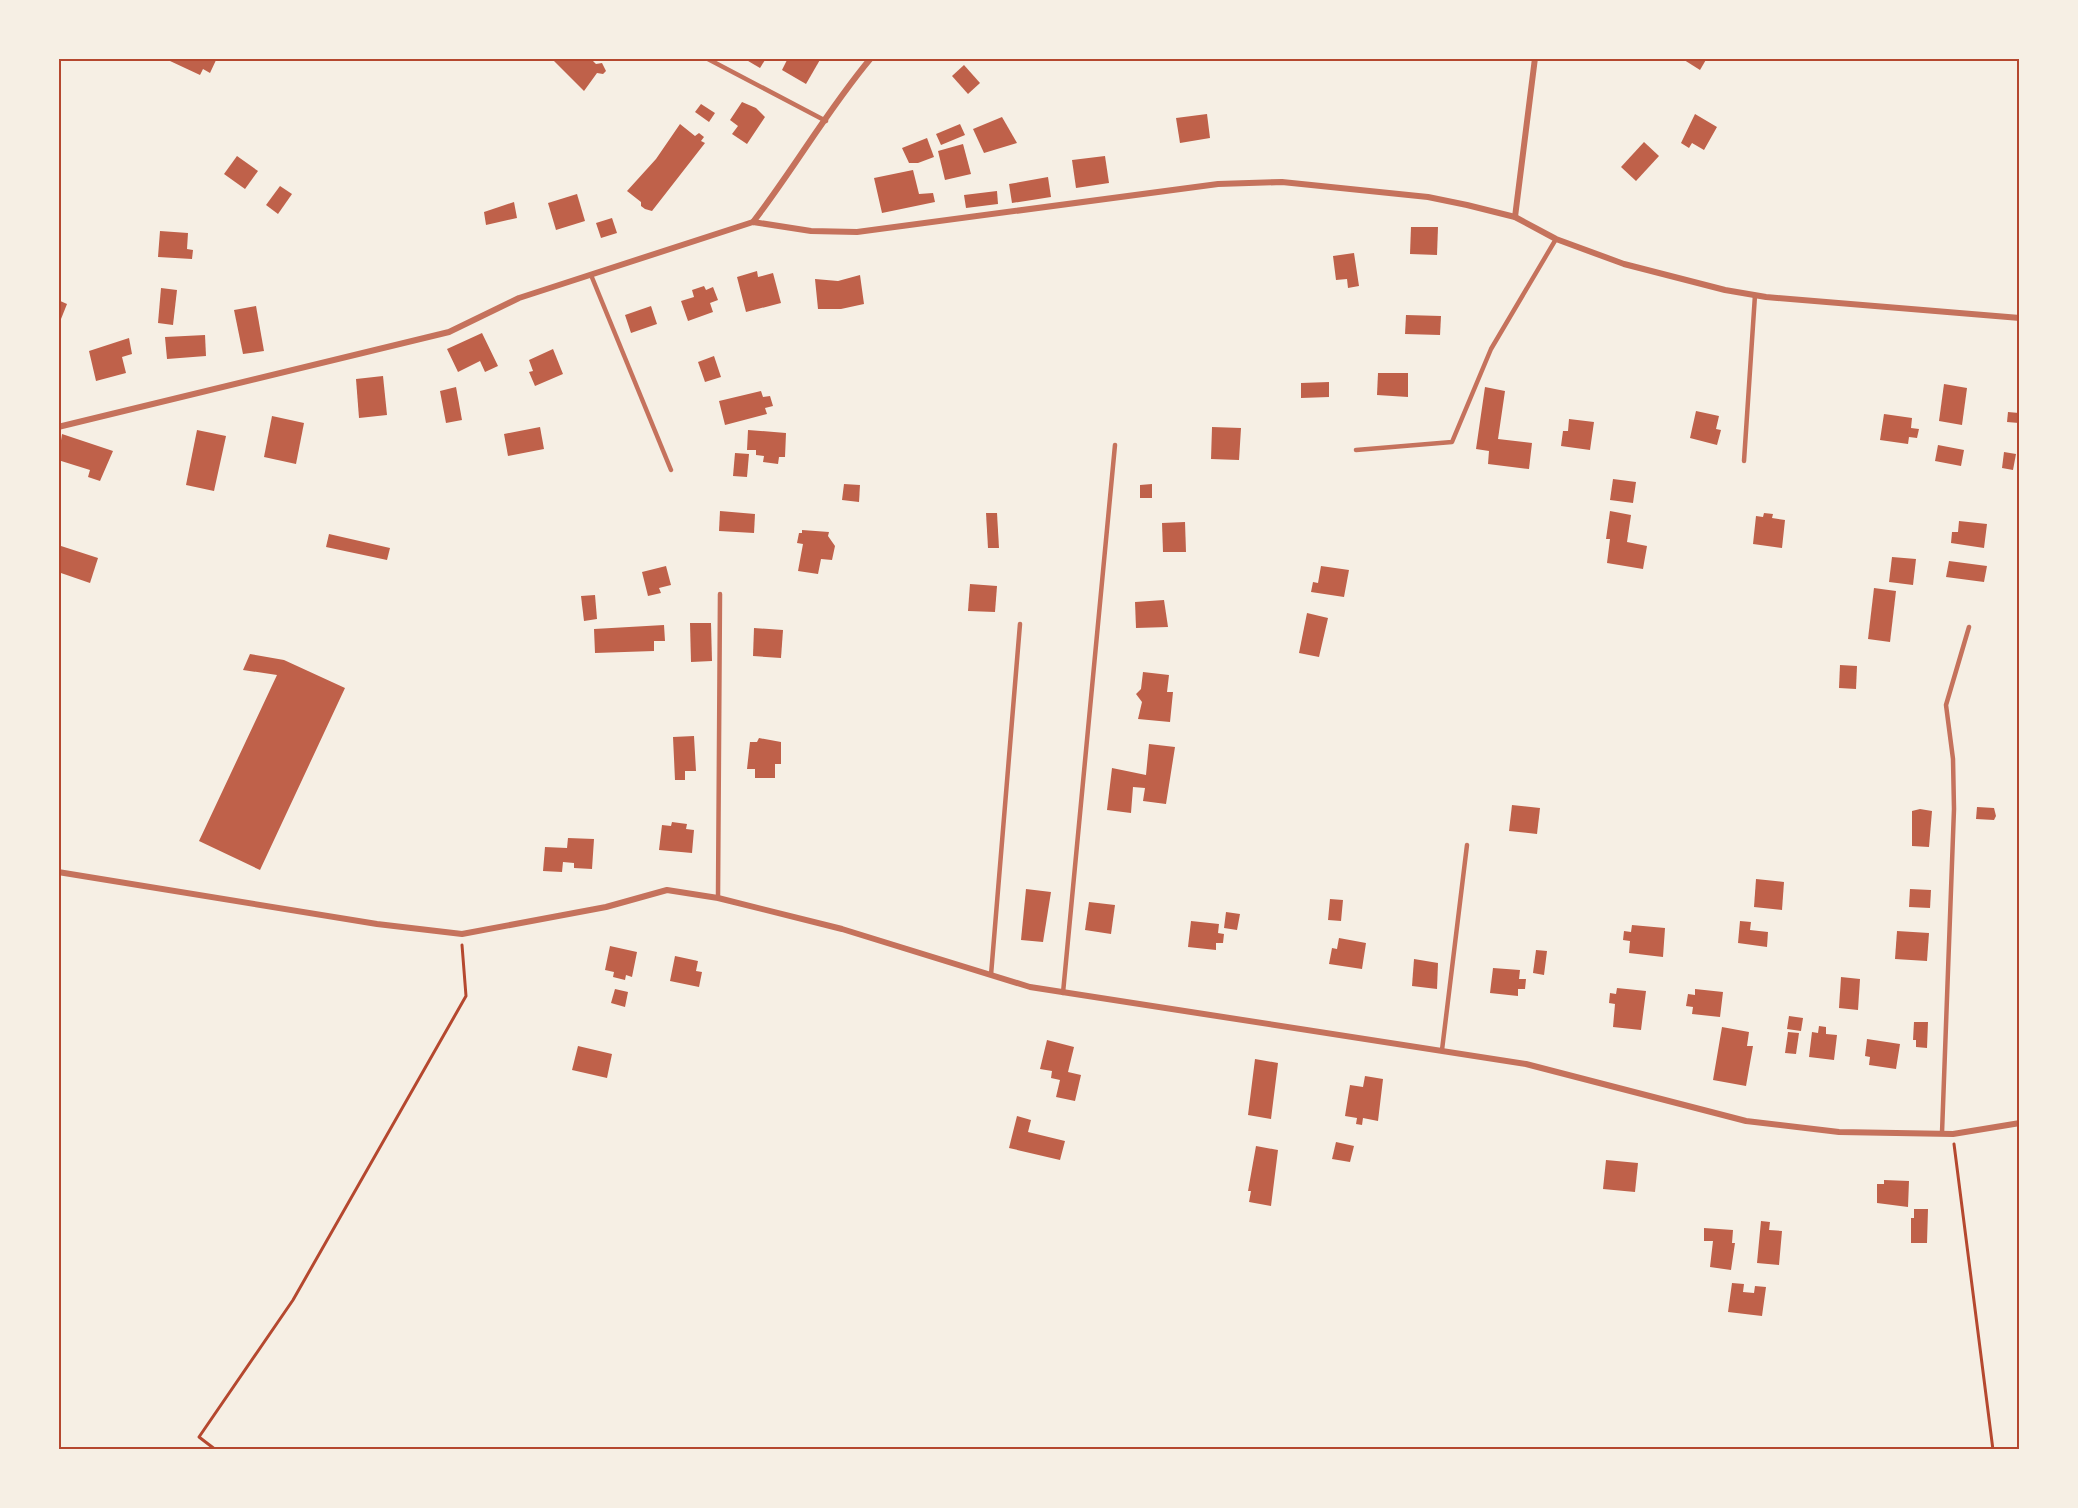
<svg xmlns="http://www.w3.org/2000/svg" width="2078" height="1508" font-family="Spectral,serif">
<rect width="100%" height="100%" fill="#f6efe4"/>
<g fill="#bf614a">
<polygon points="171,58 217,58 210,73 203,69 200,75 170,61"/>
<polygon points="556,58 584,58 587,61 590,58 596,64 602,63 606,71 603,74 597,73 584,91 554,61"/>
<polygon points="743,58 763,58 765,60 760,68"/>
<polygon points="788,58 821,58 806,84 782,70"/>
<polygon points="1681,58 1707,58 1700,70"/>
<polygon points="964,65 980,83 968,94 952,76"/>
<polygon points="742,102 756,108 765,117 747,144 732,134 738,126 730,120"/>
<polygon points="701,104 715,113 709,122 695,112"/>
<polygon points="1207,114 1210,138 1180,143 1176,118"/>
<polygon points="1695,114 1717,127 1704,150 1692,143 1689,148 1681,143"/>
<polygon points="1002,117 1017,143 984,153 973,129"/>
<polygon points="680,124 695,136 699,133 704,137 701,141 705,143 652,211 645,209 641,206 641,202 627,191 656,159"/>
<polygon points="960,124 965,135 941,145 936,134"/>
<polygon points="927,138 934,157 918,163 909,163 902,148"/>
<polygon points="1644,142 1659,156 1636,181 1621,167"/>
<polygon points="963,144 971,174 945,180 938,151"/>
<polygon points="237,156 258,171 245,189 224,174"/>
<polygon points="1105,156 1109,183 1076,188 1072,160"/>
<polygon points="913,170 919,194 933,193 935,202 882,213 874,178"/>
<polygon points="1048,177 1051,197 1012,203 1009,184"/>
<polygon points="280,186 292,194 278,214 266,205"/>
<polygon points="997,191 998,204 966,208 964,195"/>
<polygon points="577,194 585,221 556,230 548,203"/>
<polygon points="514,202 517,218 486,225 484,212"/>
<polygon points="612,218 617,233 601,238 596,223"/>
<polygon points="1411,227 1438,227 1437,255 1410,254"/>
<polygon points="160,231 188,233 187,249 193,250 192,259 158,257"/>
<polygon points="1354,253 1359,286 1348,288 1347,279 1336,280 1333,256"/>
<polygon points="757,271 758,277 773,273 781,303 746,312 737,277"/>
<polygon points="860,275 864,304 841,309 818,309 815,279 838,281"/>
<polygon points="704,286 706,290 713,287 718,300 710,303 713,312 688,321 681,301 694,297 692,290"/>
<polygon points="161,288 177,290 173,325 158,323"/>
<polygon points="58,300 67,304 59,324 58,324"/>
<polygon points="256,306 264,351 243,354 234,310"/>
<polygon points="651,306 657,324 631,333 625,315"/>
<polygon points="1406,315 1441,316 1440,335 1405,334"/>
<polygon points="482,333 498,366 485,372 480,361 458,372 447,349"/>
<polygon points="205,335 206,356 167,359 165,337"/>
<polygon points="129,338 132,354 122,357 126,373 96,381 89,351"/>
<polygon points="553,349 563,374 535,386 529,372 533,371 529,360"/>
<polygon points="714,356 721,377 705,382 698,362"/>
<polygon points="1378,373 1408,373 1408,397 1377,395"/>
<polygon points="383,376 387,415 359,418 356,379"/>
<polygon points="1329,382 1329,397 1301,398 1301,383"/>
<polygon points="1944,384 1967,388 1962,425 1939,421"/>
<polygon points="456,387 462,420 446,423 440,391"/>
<polygon points="1485,387 1505,391 1498,439 1532,443 1529,469 1488,464 1489,451 1476,449"/>
<polygon points="761,391 763,397 770,396 773,406 765,408 767,414 725,425 719,401"/>
<polygon points="1696,411 1719,416 1716,429 1721,430 1717,445 1690,438"/>
<polygon points="2008,412 2019,413 2019,423 2007,422"/>
<polygon points="1884,414 1912,418 1911,428 1919,429 1917,438 1909,437 1908,444 1880,440"/>
<polygon points="272,416 304,423 296,464 264,457"/>
<polygon points="1569,419 1594,422 1590,450 1561,446 1563,431 1568,431"/>
<polygon points="540,427 544,449 508,456 504,434"/>
<polygon points="1212,427 1241,428 1239,460 1211,459"/>
<polygon points="197,430 226,436 214,491 186,485"/>
<polygon points="748,430 786,433 785,457 779,457 778,464 763,462 764,456 756,455 756,450 747,450"/>
<polygon points="62,434 113,451 100,481 88,477 90,470 58,460"/>
<polygon points="1938,445 1964,450 1961,466 1935,461"/>
<polygon points="2004,452 2016,454 2013,470 2002,468"/>
<polygon points="735,453 749,454 747,477 733,476"/>
<polygon points="1613,479 1636,482 1633,503 1610,500"/>
<polygon points="844,484 860,485 859,502 842,500"/>
<polygon points="1152,484 1152,498 1140,498 1140,485"/>
<polygon points="720,511 755,514 754,533 719,531"/>
<polygon points="1610,511 1631,515 1627,542 1647,546 1643,569 1607,563 1610,539 1606,539"/>
<polygon points="986,513 997,513 999,548 988,548"/>
<polygon points="1764,513 1773,514 1772,518 1785,520 1782,548 1753,544 1756,516 1763,517"/>
<polygon points="1959,521 1987,524 1984,548 1951,543 1952,532 1958,532"/>
<polygon points="1185,522 1186,552 1163,552 1162,523"/>
<polygon points="802,530 829,532 828,536 835,546 832,560 821,559 818,574 798,571 803,544 797,543 799,533 802,533"/>
<polygon points="329,534 390,548 387,560 326,547"/>
<polygon points="58,545 98,558 90,583 58,572"/>
<polygon points="1892,557 1916,559 1913,585 1889,582"/>
<polygon points="1949,561 1987,566 1984,582 1946,577"/>
<polygon points="666,566 671,585 659,588 661,593 648,596 642,572"/>
<polygon points="1321,566 1349,570 1344,597 1311,592 1313,582 1318,583"/>
<polygon points="970,584 997,586 995,612 968,611"/>
<polygon points="1874,588 1896,591 1890,642 1868,639"/>
<polygon points="595,595 597,619 584,621 581,596"/>
<polygon points="1164,600 1168,627 1136,628 1135,602"/>
<polygon points="1307,613 1328,618 1319,657 1299,653"/>
<polygon points="690,623 711,623 712,661 691,662"/>
<polygon points="664,625 665,641 654,641 654,651 595,653 594,629"/>
<polygon points="754,628 783,630 781,658 753,656"/>
<polygon points="250,654 284,660 345,688 260,870 199,841 277,675 243,670"/>
<polygon points="1840,665 1857,666 1856,689 1839,688"/>
<polygon points="1143,672 1169,675 1167,692 1173,692 1170,722 1138,719 1142,702 1136,694 1141,689"/>
<polygon points="694,736 696,771 685,771 685,780 675,780 673,737"/>
<polygon points="759,738 781,742 781,764 775,764 775,778 755,778 755,769 747,769 750,742 757,742"/>
<polygon points="1149,744 1175,747 1166,804 1143,801 1145,788 1133,787 1131,813 1107,810 1112,768 1146,775"/>
<polygon points="1512,805 1540,808 1537,834 1509,831"/>
<polygon points="1977,807 1994,808 1996,816 1994,820 1976,819"/>
<polygon points="1920,809 1932,811 1929,847 1912,846 1912,811"/>
<polygon points="672,822 687,824 686,829 694,830 692,853 659,850 662,825 671,826"/>
<polygon points="568,838 594,839 592,869 574,868 574,863 563,862 562,872 543,871 545,847 567,848"/>
<polygon points="1756,879 1784,882 1782,910 1754,907"/>
<polygon points="1026,889 1051,892 1043,942 1021,940"/>
<polygon points="1910,889 1931,890 1930,908 1909,907"/>
<polygon points="1330,899 1343,900 1341,921 1328,920"/>
<polygon points="1089,902 1115,905 1111,934 1085,930"/>
<polygon points="1226,912 1240,914 1237,930 1224,928"/>
<polygon points="1191,921 1219,924 1218,933 1224,934 1223,943 1216,943 1216,950 1188,947"/>
<polygon points="1740,921 1751,922 1750,930 1768,932 1767,947 1738,943"/>
<polygon points="1632,925 1665,928 1663,957 1629,953 1630,941 1623,940 1624,931 1631,932"/>
<polygon points="1897,931 1929,933 1927,961 1895,959"/>
<polygon points="1339,938 1366,943 1362,969 1329,964 1332,948 1337,949"/>
<polygon points="610,946 637,952 632,977 626,975 625,980 613,977 614,972 605,970"/>
<polygon points="1536,950 1547,951 1544,975 1533,973"/>
<polygon points="675,956 698,961 696,971 702,972 699,987 670,981"/>
<polygon points="1414,959 1438,963 1437,989 1412,986"/>
<polygon points="1493,968 1520,970 1519,979 1526,979 1525,989 1518,989 1518,996 1490,993"/>
<polygon points="1841,977 1860,979 1858,1010 1839,1008"/>
<polygon points="1617,988 1646,991 1641,1030 1613,1027 1615,1004 1609,1003 1610,993 1616,994"/>
<polygon points="615,989 628,992 625,1007 611,1003"/>
<polygon points="1695,989 1723,992 1720,1017 1692,1014 1693,1007 1686,1006 1688,994 1695,995"/>
<polygon points="1789,1016 1803,1018 1801,1031 1787,1029"/>
<polygon points="1914,1022 1928,1022 1927,1048 1916,1047 1916,1040 1913,1040"/>
<polygon points="1819,1026 1826,1027 1826,1034 1837,1035 1834,1060 1809,1057 1812,1032 1818,1033"/>
<polygon points="1722,1027 1749,1032 1747,1046 1753,1046 1746,1086 1713,1080"/>
<polygon points="1788,1032 1799,1033 1796,1054 1785,1053"/>
<polygon points="1867,1039 1900,1044 1896,1069 1869,1065 1870,1057 1865,1056"/>
<polygon points="1047,1040 1074,1047 1068,1072 1081,1075 1075,1101 1056,1097 1060,1080 1051,1078 1052,1071 1040,1069"/>
<polygon points="578,1046 612,1054 607,1078 572,1070"/>
<polygon points="1255,1059 1278,1063 1271,1119 1248,1115"/>
<polygon points="1365,1076 1383,1079 1378,1121 1363,1118 1362,1125 1356,1124 1357,1118 1345,1116 1350,1085 1363,1087"/>
<polygon points="1017,1116 1031,1120 1028,1132 1065,1141 1060,1160 1009,1148"/>
<polygon points="1336,1142 1354,1146 1350,1162 1332,1159"/>
<polygon points="1256,1146 1278,1150 1271,1206 1249,1202 1251,1191 1248,1191"/>
<polygon points="1606,1160 1638,1163 1635,1192 1603,1189"/>
<polygon points="1884,1180 1909,1181 1908,1207 1877,1203 1877,1184 1884,1184"/>
<polygon points="1914,1209 1928,1209 1927,1243 1911,1243 1911,1218 1914,1218"/>
<polygon points="1761,1221 1770,1222 1769,1230 1782,1231 1779,1265 1757,1263"/>
<polygon points="1704,1228 1733,1230 1732,1243 1735,1243 1731,1270 1710,1267 1713,1241 1704,1241"/>
<polygon points="1732,1283 1744,1284 1743,1292 1754,1293 1755,1286 1766,1287 1762,1316 1728,1312"/>
</g>
<g fill="none" stroke-linecap="round" stroke-linejoin="round">
<g stroke="#b5482f" stroke-width="3">
<polyline points="1954,1144 1993,1450"/>
<polyline points="216,1450 199,1437 293,1300 466,996 462,945"/>
</g>
<g stroke="#c5725c" stroke-width="4.5">
<polyline points="706,58 826,121"/>
<polyline points="591,275 671,470"/>
<polyline points="1356,450 1452,442 1491,349 1556,239"/>
<polyline points="1744,461 1755,295"/>
<polyline points="718,898 720,594"/>
<polyline points="991,975 1020,624"/>
<polyline points="1063,993 1115,445"/>
<polyline points="1442,1050 1467,845"/>
<polyline points="1942,1133 1954,809 1953,759 1946,705 1969,627"/>
</g>
<g stroke="#c5725c" stroke-width="6">
<polyline points="1515,217 1535,58"/>
<path d="M 753,222 C 794,169 828,109 871,58"/>
<polyline points="58,427 449,332 519,298 753,222 811,231 857,232 1218,184 1282,182 1428,197 1467,205 1515,217 1556,239 1624,264 1725,290 1766,297 2020,318"/>
<polyline points="58,872 377,924 462,934 606,907 667,890 718,898 842,929 1030,987 1526,1064 1746,1121 1839,1132 1953,1134 2020,1123"/>
</g>
</g>
<rect width="2078" height="1508" fill="none" stroke="#f6efe4" stroke-width="120"/>
<rect x="60" y="60" width="1958" height="1388" fill="none" stroke="#b5482f" stroke-width="2"/>
</svg>
